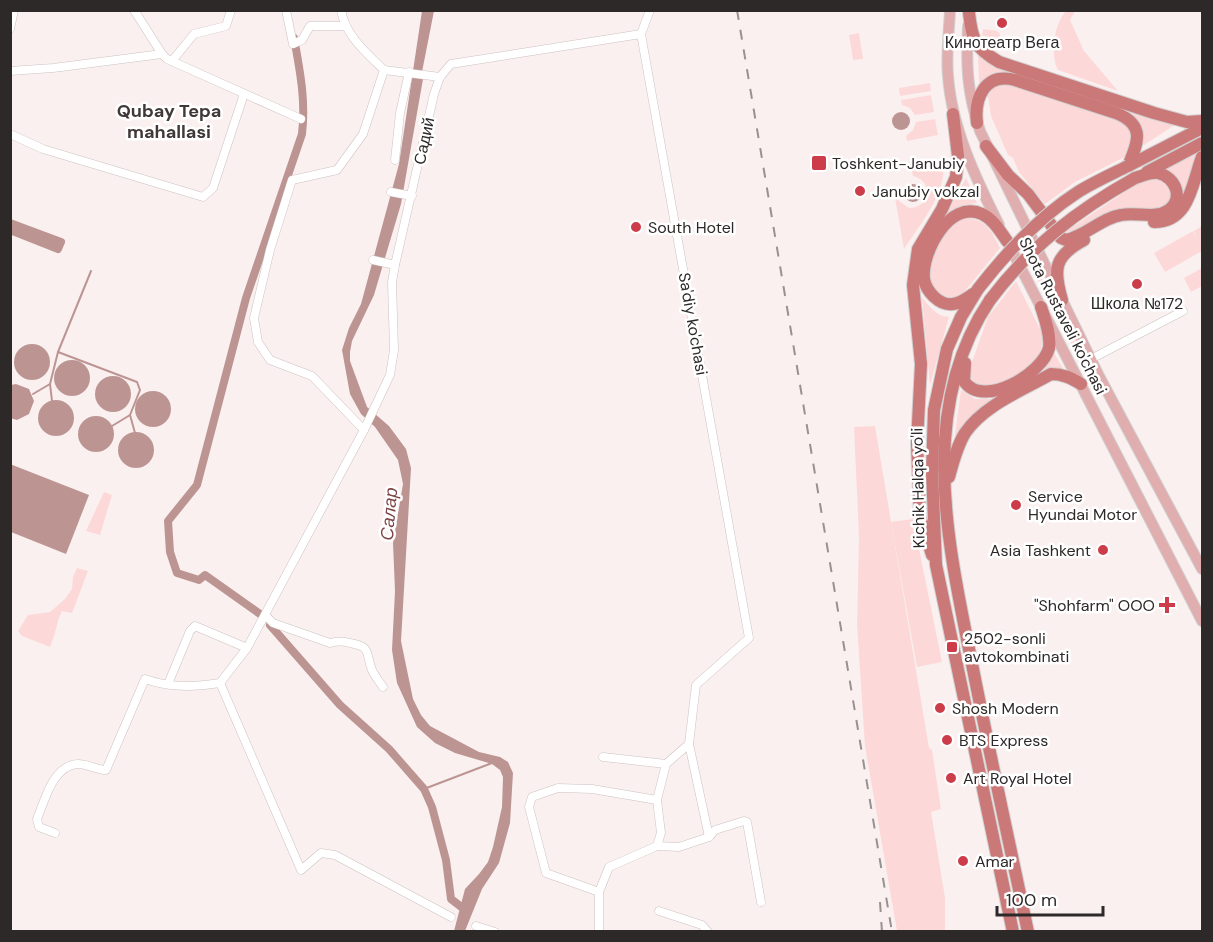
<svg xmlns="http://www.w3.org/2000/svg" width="1213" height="942" font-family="'DM Sans',sans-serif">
<rect width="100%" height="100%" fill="#fbf0f0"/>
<g fill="#fcd9d8">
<path d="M 1066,11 L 1075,11 L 1070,20 L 1084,51 L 1118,91 L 1058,70 C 1050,54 1054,24 1066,11 Z"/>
<polygon points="983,29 997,31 1000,34 999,45 997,49 982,35"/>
<polygon points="859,33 863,59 853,60 849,35"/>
<path d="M 978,55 L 993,65 L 1015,73 C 1001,73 990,77 979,85 Z"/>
<polygon points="930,83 931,91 900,96 899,88"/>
<polygon points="1002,84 1010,84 1120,119 1132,129 1131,149 1123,158 1075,182 1045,204 1019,172 1013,158 1008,155 991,116 988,96 994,87"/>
<polygon points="931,95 934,112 915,115 910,108 902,105 901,100"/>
<polygon points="1130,111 1176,124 1144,145 1140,123"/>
<polygon points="935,119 938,135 907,141 906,136 913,130 916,122"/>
<polygon points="1197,154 1184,200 1181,184 1167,168"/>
<path d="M 943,165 C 947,193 918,227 904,249 L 895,198 L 909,208 C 931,208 934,181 913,176 L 912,171 Z"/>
<polygon points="966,178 977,203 962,205 943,219"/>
<polygon points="1157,178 1171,187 1170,203 1157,209 1114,210 1077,230 1065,232 1138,183"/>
<path d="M 967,218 C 987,220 992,232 1000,248 L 965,291 C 952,301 946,298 934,290 C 932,286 930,280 929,276 C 928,261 942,233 954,224 C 957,220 962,219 967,218 Z"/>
<polygon points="1202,226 1202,251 1165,272 1154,253 1193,231 1196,236 1194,231"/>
<polygon points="1034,264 1062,315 1091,374 1088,375 1030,266"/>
<polygon points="1202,268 1202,286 1191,292 1184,278"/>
<path d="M 1016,281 L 1042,333 C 1047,367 1008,383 979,387 L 970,377 L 972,362 L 988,317 Z"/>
<path d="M 922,297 C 929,306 937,317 949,317 L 930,385 Z"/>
<polygon points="1053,351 1064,370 972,417 959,432 954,442 961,390 975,399 992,399 1043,371 1051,358"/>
<polygon points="875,426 929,748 932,750 941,809 931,812 945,898 945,931 897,931 865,746 857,625 859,537 854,427"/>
<polygon points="104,492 112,495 100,535 86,531"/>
<polygon points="913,519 942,662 917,667 891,522"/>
<path d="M 77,568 L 88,571 L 72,613 L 62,611 C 56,623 56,634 50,647 L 22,636 L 18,631 L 28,615 L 50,612 L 65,599 L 72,589 L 73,577 Z"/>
</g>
<g fill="#bc9593">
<polygon points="422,11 434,11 421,77 423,79 401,204 374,295 352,341 350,352 350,361 367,407 389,426 406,449 411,468 401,641 413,699 421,715 430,726 479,752 500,757 508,762 513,773 510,823 499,863 482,889 465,931 454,931 465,889 479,874 488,862 493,847 502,807 503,777 500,770 492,764 455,753 435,743 417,727 397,683 392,650 395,591 393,543 403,484 398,460 375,427 361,414 350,394 342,350 349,328 361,304 399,164"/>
<circle cx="901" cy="121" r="9"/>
<circle cx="913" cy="193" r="9"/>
<circle cx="32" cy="362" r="18"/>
<circle cx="72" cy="378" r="18"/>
<circle cx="113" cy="394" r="18"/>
<polygon points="16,384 29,389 34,401 29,414 17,420 10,418 11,385"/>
<circle cx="153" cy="409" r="18"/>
<circle cx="56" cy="418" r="18"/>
<circle cx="96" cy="434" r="18"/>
<circle cx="136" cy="450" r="18"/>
<polygon points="10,464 89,495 66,554 11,532"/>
</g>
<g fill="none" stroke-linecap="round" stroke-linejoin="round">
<g stroke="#bc9593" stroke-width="2">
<polyline points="58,352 137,382 140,390 130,415 135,433"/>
<polyline points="33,394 50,384"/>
<polyline points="52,401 50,384 58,352 91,271"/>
<polyline points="112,426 130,415"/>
<polyline points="424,789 492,763"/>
</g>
<g stroke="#bc9593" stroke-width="8">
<polyline points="10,223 61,242 58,249 10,230"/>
<path d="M 260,614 L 205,575 L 199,580 L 177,573 L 170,552 L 168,521 L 197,485 L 246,298 L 302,134 C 306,101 300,71 294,38"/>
<polyline points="270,625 340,705 389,749 424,789 432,807 446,860 451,899 464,909"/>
</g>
<defs>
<g id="minor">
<polyline points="134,10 162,54"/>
<polyline points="286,10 293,44 302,40 310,26 346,26"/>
<path d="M 341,10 C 345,35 367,54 384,70 L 363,134 L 337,170 L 292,180 L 270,250 L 254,318 L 258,342 L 270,360 L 312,376 L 364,430"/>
<polyline points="10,29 14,10"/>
<polyline points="172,61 194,34 226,26 231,10"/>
<polyline points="384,70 440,77"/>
<polyline points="10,71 53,68 162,54 167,59 301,119"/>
<polyline points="10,134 43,149 203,197 213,188 244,94"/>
<polyline points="395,160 400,113 409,72"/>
<polyline points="391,192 412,196"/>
<polyline points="373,260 395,265"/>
<polyline points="1091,359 1183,311"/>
<path d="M 265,615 L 273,623 L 330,643 C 337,641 343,641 350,643 C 372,647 365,652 372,670 C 374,675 379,681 383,687"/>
<polyline points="220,683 301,870 321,853 335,855 451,917"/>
<polyline points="168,684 190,631 195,626 247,648"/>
<polyline points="689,744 709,837"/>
<polyline points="603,757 666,764"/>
<path d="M 55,833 L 39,827 L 37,819 C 45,800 53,765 78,764 C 88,764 97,770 106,770 L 145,679 C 170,688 194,687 220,683 L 247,648 L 364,430 L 390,375 L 394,350 L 392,282 L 395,265 L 434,94 L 440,77 L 451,64 L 641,34"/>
<polyline points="657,846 679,847 709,837 715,830 744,821 747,822 761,902"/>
<polyline points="599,892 546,873 529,807 532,797 558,788 592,789 657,800"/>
<polyline points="659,911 702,925 708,932"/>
<polyline points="476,926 495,932"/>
<polyline points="599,932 599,892 609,867 657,846 661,833 657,800 666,764 689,744 696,685 749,638 641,34 650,10"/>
</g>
<g id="major">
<path d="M 950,10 C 949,32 946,54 948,76 C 952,129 976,179 999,225"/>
<path d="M 968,26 C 966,65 967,93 980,131 L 1099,376 L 1202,569"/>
<polyline points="1009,245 1202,621"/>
</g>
<g id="highway">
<path d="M 969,13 C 972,40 975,48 999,62 L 1154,113 L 1187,122 L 1202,121"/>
<path d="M 977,123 C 974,98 985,72 1015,80 L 1116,113 C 1146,125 1138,143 1128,166"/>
<path d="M 986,146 L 1008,175 L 1028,194 L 1061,238 L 1066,240 C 1086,236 1101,218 1121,215 C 1135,212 1155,219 1167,211 C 1185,200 1176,177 1158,173 C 1150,172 1142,176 1135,178"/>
<polyline points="1128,166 1202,128"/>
<polyline points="1147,172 1202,143"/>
<path d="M 1154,222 C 1190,222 1192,183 1202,157"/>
<polyline points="978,289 961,317 947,349 934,410 932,472 936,565 1013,932"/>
<path d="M 973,294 C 966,299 961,303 953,304 C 939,306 926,291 924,279 C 921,253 949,199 982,214 C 993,219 1000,231 1007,241"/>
<path d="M 990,300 C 914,412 950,552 974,674 C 991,760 1010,846 1028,932"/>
<path d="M 1062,300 C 1053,269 1054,256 1084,240"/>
<path d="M 965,363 L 964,381 C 983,410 1043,373 1049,348 C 1051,335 1045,319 1041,307"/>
<path d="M 949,477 C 953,462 957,446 965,433 C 984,405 1023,390 1051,374 C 1063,374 1071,378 1081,384"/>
<polyline points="932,555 920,516 917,443 921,364 913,285 918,249 942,209 956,177 958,156 953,114"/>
</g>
</defs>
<use href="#minor" stroke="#ccc2c1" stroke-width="9"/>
<use href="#major" stroke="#d1d0d0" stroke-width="12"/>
<use href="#highway" stroke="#d1d0d0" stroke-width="14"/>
<use href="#minor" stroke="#fff" stroke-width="8"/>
<use href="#major" stroke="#e0aeae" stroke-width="10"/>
<use href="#highway" stroke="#cb7878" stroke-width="12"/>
<g stroke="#989191" stroke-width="2" stroke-dasharray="10 10" stroke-linecap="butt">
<polyline points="737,10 892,932"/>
<polyline points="880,902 882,932"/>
</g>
<defs>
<g id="highway-bridge">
<path d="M 978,289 C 1006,253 1039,217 1078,192 C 1094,182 1112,174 1128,166"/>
<path d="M 990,300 C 1031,246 1076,211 1135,178"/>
</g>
</defs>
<use href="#highway-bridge" stroke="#d1d0d0" stroke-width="14" stroke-linecap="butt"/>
<use href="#highway-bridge" stroke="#cb7878" stroke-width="12"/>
</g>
<g fill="#cd3d49" stroke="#fff" stroke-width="2">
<circle cx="1002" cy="23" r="6"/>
<rect x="811" y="155" width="16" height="16" rx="3"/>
<circle cx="860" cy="191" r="6"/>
<circle cx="636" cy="227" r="6"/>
<circle cx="1137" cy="284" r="6"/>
<circle cx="1016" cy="505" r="6"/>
<circle cx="1103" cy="550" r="6"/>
<path d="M1164 596h6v6h6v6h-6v6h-6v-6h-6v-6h6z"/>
<rect x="946" y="641" width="12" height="12" rx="3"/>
<circle cx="940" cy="708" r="6"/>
<circle cx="947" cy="740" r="6"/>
<circle cx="951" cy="778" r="6"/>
<circle cx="963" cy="861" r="6"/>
</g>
<g text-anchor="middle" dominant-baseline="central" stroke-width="5" stroke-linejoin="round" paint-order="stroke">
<g font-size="16" fill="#2d2929" stroke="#fff" text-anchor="start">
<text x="1002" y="42" text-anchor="middle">Кинотеатр Вега</text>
<text x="832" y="163">Toshkent-Janubiy</text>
<text x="872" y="191">Janubiy vokzal</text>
<text x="648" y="227">South Hotel</text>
<text x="1137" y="303" text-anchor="middle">Школа №172</text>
<text x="1028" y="496">Service<tspan x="1028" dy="18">Hyundai Motor</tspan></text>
<text x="1091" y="550" text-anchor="end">Asia Tashkent</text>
<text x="1155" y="605" text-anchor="end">"Shohfarm" OOO</text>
<text x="964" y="638">2502-sonli<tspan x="964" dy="18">avtokombinati</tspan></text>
<text x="952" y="708">Shosh Modern</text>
<text x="959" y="740">BTS Express</text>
<text x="963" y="778">Art Royal Hotel</text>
<text x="975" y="861">Amar</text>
</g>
<g font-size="16" fill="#2d2929" stroke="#fff">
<text transform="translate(424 141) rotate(-78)">Садий</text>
<text transform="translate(1063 316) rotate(63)">Shota Rustaveli ko'chasi</text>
<text transform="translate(693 324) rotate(80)">Sa'diy ko'chasi</text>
<text transform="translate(918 488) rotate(-91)">Kichik Halqa yo'li</text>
</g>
<g font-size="18" font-weight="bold" fill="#413939" stroke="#fff">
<text x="169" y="111">Qubay Tepa<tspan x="169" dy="21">mahallasi</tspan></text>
</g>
<g font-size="18" font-style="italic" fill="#7c4444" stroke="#fff">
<text transform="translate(389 514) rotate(-85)">Салар</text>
</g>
</g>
<rect width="1213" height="942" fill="none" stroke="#2d2929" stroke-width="24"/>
<path d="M997 906v9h106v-9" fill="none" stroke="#2d2929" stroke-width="3"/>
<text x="1006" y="906" font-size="18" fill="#2d2929" stroke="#ffffff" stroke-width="4.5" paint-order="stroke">100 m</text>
</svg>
